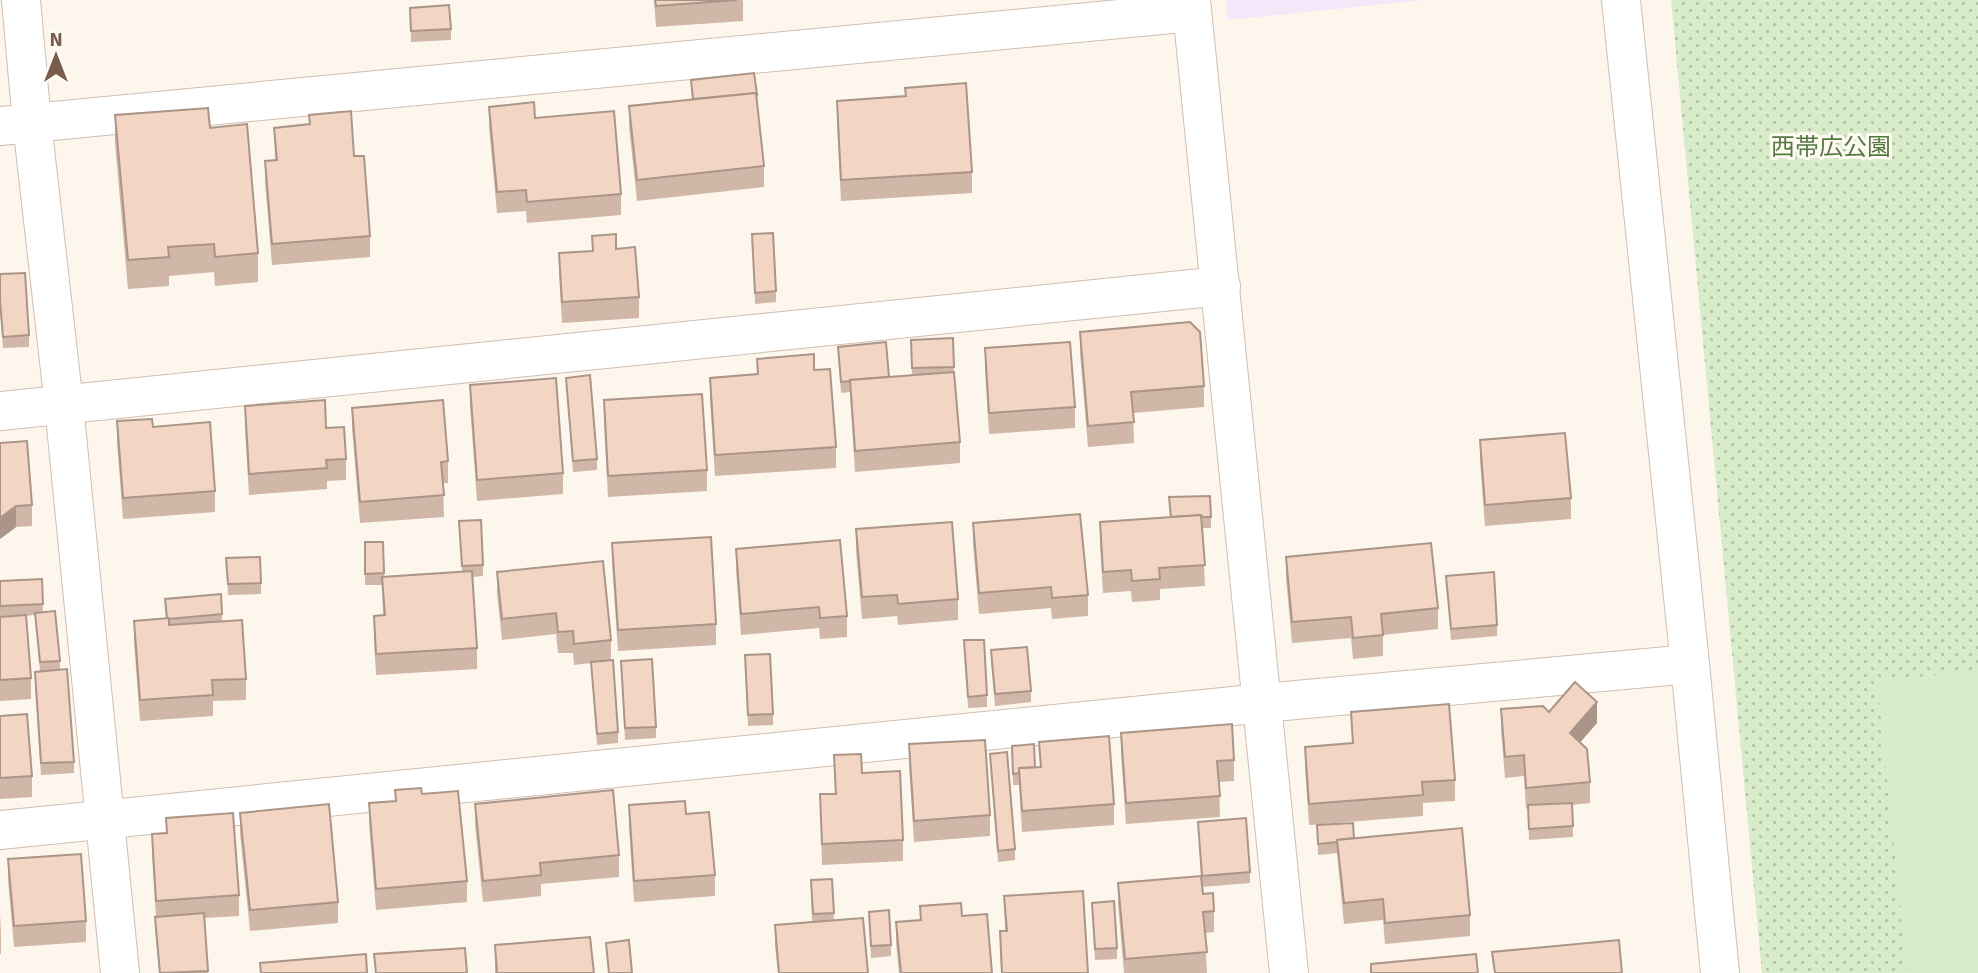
<svg xmlns="http://www.w3.org/2000/svg" width="1978" height="973" font-family="Signika,'Noto Sans JP',sans-serif">
<defs>
<pattern id="park-dots" width="8" height="8" patternUnits="userSpaceOnUse" patternTransform="scale(1.75)"><rect width="8" height="8" fill="#d8ecc9"/><path d="M2 2h.1M6 6h.1" fill="none" stroke="#b4c2a5" stroke-width="1.8" stroke-linecap="round"/></pattern>
</defs>
<rect width="100%" height="100%" fill="#fdf6ec"/>
<polygon fill="#f3e8fa" points="1226,0 1424,0 1228,20"/>
<polygon fill="url(#park-dots)" points="1671,0 1978,0 1978,973 1762,973"/>
<polygon fill="#d8ecc9" points="1978,671 1978,973 1907,973 1877,681"/>
<g fill="none" stroke-linecap="round" stroke-linejoin="round">
<defs>
<g id="minor">
<polyline points="21,0 32,123 64,405 120,973"/>
<polyline points="1191,0 1289,973"/>
<polyline points="0,126 1192,12"/>
<polyline points="0,411 1221,286"/>
<polyline points="0,830 1263,703 1690,664"/>
</g>
<polyline id="tertiary" points="1621,0 1690,664 1720,973"/>
</defs>
<use href="#minor" stroke="#d1beb0" stroke-width="40"/>
<use href="#tertiary" stroke="#d1beb0" stroke-width="40"/>
<use href="#minor" stroke="#fff" stroke-width="38"/>
<use href="#tertiary" stroke="#fff" stroke-width="38"/>
</g>
<g fill="#d1b7a8">
<polygon points="654,0 743,0 743,21 656,27"/>
<polygon points="410,8 451,29 451,40 411,42"/>
<polygon points="691,80 764,166 764,187 637,201 629,127 629,106 692,99"/>
<polygon points="905,88 972,172 972,193 841,201 837,123 837,101 905,96"/>
<polygon points="489,107 535,118 621,194 621,215 527,223 526,211 497,213 489,128"/>
<polygon points="115,115 210,128 258,253 258,282 215,286 214,272 169,276 169,286 128,289 115,143"/>
<polygon points="309,115 354,156 370,236 370,257 272,265 265,182 265,161 275,160 274,128 309,124"/>
<polygon points="752,234 776,291 776,302 755,304"/>
<polygon points="592,236 616,249 639,297 639,318 562,323 559,274 559,253 592,251"/>
<polygon points="0,274 29,335 29,347 3,348 0,311"/>
<polygon points="1080,332 1204,386 1204,407 1133,413 1134,443 1088,447 1080,353"/>
<polygon points="953,338 954,372 960,442 960,463 855,472 850,392 841,393 838,347 889,377 912,375 911,340"/>
<polygon points="985,348 1075,407 1075,428 989,434 985,369"/>
<polygon points="757,359 814,370 836,447 836,468 715,476 710,399 710,378 757,374"/>
<polygon points="566,378 597,459 597,470 573,472"/>
<polygon points="470,385 563,473 563,494 477,501 470,406"/>
<polygon points="604,400 707,470 707,491 608,497 604,421"/>
<polygon points="245,406 326,428 346,459 346,480 327,481 327,489 249,495 245,427"/>
<polygon points="352,408 448,461 448,483 443,483 444,517 360,523 352,429"/>
<polygon points="117,421 153,427 215,491 215,512 123,519 117,442"/>
<polygon points="1480,440 1571,498 1571,519 1485,526 1480,461"/>
<polygon points="0,443 32,505 32,526 16,527 0,539"/>
<polygon points="1169,497 1211,517 1211,528 1202,528 1205,586 1160,589 1160,600 1132,602 1131,591 1103,593 1100,543 1100,522 1170,517"/>
<polygon points="459,521 483,565 483,576 473,577 477,648 477,669 376,675 374,637 374,616 383,615 382,585 365,585 365,542 384,573 384,577 462,572"/>
<polygon points="973,523 1088,595 1088,616 1052,619 1051,608 979,614 973,544"/>
<polygon points="856,529 958,599 958,620 898,625 897,616 862,619 856,551"/>
<polygon points="612,543 716,624 716,645 618,651 612,564"/>
<polygon points="736,549 847,616 847,637 820,639 819,628 741,635 736,570"/>
<polygon points="1286,557 1438,608 1438,629 1383,635 1383,656 1353,659 1351,638 1292,643 1286,578"/>
<polygon points="226,558 261,583 261,594 228,595"/>
<polygon points="497,572 611,640 611,661 618,732 618,743 597,745 591,663 574,665 573,653 558,653 556,634 502,640 497,593"/>
<polygon points="1446,576 1497,625 1497,636 1451,640"/>
<polygon points="42,579 43,612 60,661 60,670 74,762 74,773 41,775 35,683 35,672 40,671 35,615 26,616 31,678 31,699 0,701 0,581"/>
<polygon points="165,599 222,614 222,622 246,679 246,700 213,701 213,716 140,721 134,642 134,621 166,619"/>
<polygon points="964,640 987,695 987,707 968,708"/>
<polygon points="991,650 1031,691 1031,702 995,706 991,661"/>
<polygon points="745,655 773,714 773,725 748,726"/>
<polygon points="621,661 656,727 656,738 625,740"/>
<polygon points="1501,709 1549,712 1597,723 1580,742 1590,782 1590,803 1572,805 1573,837 1529,840 1528,808 1526,809 1524,776 1505,778 1501,730"/>
<polygon points="1351,712 1455,780 1455,801 1423,803 1423,816 1309,825 1305,768 1305,747 1352,743"/>
<polygon points="0,716 32,776 32,797 0,799"/>
<polygon points="1121,733 1234,760 1234,781 1219,782 1220,817 1126,824 1121,754"/>
<polygon points="1039,742 1114,804 1114,825 1022,832 1019,785 1013,785 1012,757 1035,767 1040,767"/>
<polygon points="909,744 990,815 990,836 914,842 909,765"/>
<polygon points="990,754 1015,849 1015,860 998,862"/>
<polygon points="834,755 862,773 903,840 903,861 822,865 820,794 835,794"/>
<polygon points="395,790 422,794 467,881 467,902 376,910 369,824 369,803 395,801"/>
<polygon points="475,804 619,855 619,877 541,884 541,896 483,902 475,825"/>
<polygon points="629,805 686,814 715,875 715,896 634,902 629,826"/>
<polygon points="240,813 338,902 338,923 250,931 240,834"/>
<polygon points="166,818 239,895 239,916 204,918 208,973 159,973 155,928 155,917 156,917 152,855 152,834 166,833"/>
<polygon points="1198,822 1250,872 1250,883 1202,887 1203,894 1214,911 1214,932 1205,933 1207,973 1124,973 1118,904 1118,883 1201,876"/>
<polygon points="1317,825 1354,838 1470,915 1470,936 1385,944 1383,920 1344,924 1337,853 1318,855"/>
<polygon points="8,859 86,921 86,942 14,947 8,880"/>
<polygon points="832,879 834,921 868,973 778,973 775,946 775,925 812,922 811,880"/>
<polygon points="1004,896 1088,973 1001,973 1000,931 1005,931"/>
<polygon points="1092,903 1117,948 1117,959 1095,960"/>
<polygon points="920,906 962,916 992,973 899,973 896,943 896,922 920,920"/>
<polygon points="869,912 891,945 891,956 871,958"/>
<polygon points="0,914 1,933 1,954 0,954"/>
<polygon points="495,945 594,973 495,973"/>
</g>
<g fill="#aa9588">
<polygon points="16,506 16,527 0,539 0,518"/>
<polygon points="1597,702 1597,723 1570,754 1570,733"/>
</g>
<g fill="#f3d5c3" stroke="#aa9588" stroke-width="2">
<polygon points="655,0 737,0 656,6"/>
<polygon points="449,5 451,29 411,31 410,8"/>
<polygon points="754,73 757,94 756,93 693,99 691,80"/>
<polygon points="966,83 972,172 841,180 837,101 906,96 905,88"/>
<polygon points="756,93 764,166 637,180 629,106"/>
<polygon points="534,102 535,118 614,111 621,194 527,202 526,190 497,192 489,107"/>
<polygon points="208,108 210,128 247,124 258,253 215,257 214,244 168,247 169,257 128,260 115,115"/>
<polygon points="351,111 354,156 364,156 370,236 272,244 265,161 277,160 274,128 310,124 309,115"/>
<polygon points="773,233 776,291 755,293 752,234"/>
<polygon points="616,234 616,249 635,247 639,297 562,302 559,253 593,251 592,236"/>
<polygon points="25,273 29,335 3,337 0,300 0,274"/>
<polygon points="1190,322 1200,332 1204,386 1131,392 1134,422 1088,426 1080,332"/>
<polygon points="953,338 954,367 912,368 911,340"/>
<polygon points="886,342 889,377 850,380 850,381 841,382 838,347"/>
<polygon points="1070,342 1075,407 989,413 985,348"/>
<polygon points="814,354 814,370 830,369 836,447 715,455 710,378 758,374 757,359"/>
<polygon points="954,372 960,442 855,451 850,380"/>
<polygon points="590,375 597,459 573,461 566,378"/>
<polygon points="556,378 563,473 477,480 470,385"/>
<polygon points="702,394 707,470 608,476 604,400"/>
<polygon points="325,400 326,428 344,427 346,459 326,460 327,468 249,474 245,406"/>
<polygon points="443,400 448,461 441,462 444,495 360,502 352,408"/>
<polygon points="152,419 153,427 210,422 215,491 123,498 117,421"/>
<polygon points="1565,433 1571,498 1485,505 1480,440"/>
<polygon points="27,441 32,505 16,506 0,518 0,443"/>
<polygon points="1210,496 1211,517 1202,517 1201,515 1171,517 1169,497"/>
<polygon points="1080,514 1088,595 1052,598 1051,587 979,593 973,523"/>
<polygon points="1201,515 1205,565 1159,568 1160,579 1132,581 1131,570 1103,572 1100,522"/>
<polygon points="481,520 483,565 462,566 459,521"/>
<polygon points="952,522 958,599 898,604 897,595 862,597 856,529"/>
<polygon points="711,537 716,624 618,630 612,543"/>
<polygon points="840,540 847,616 820,618 819,607 741,614 736,549"/>
<polygon points="365,542 383,542 384,573 365,574"/>
<polygon points="1431,543 1438,608 1381,614 1383,635 1353,638 1351,617 1292,622 1286,557"/>
<polygon points="260,557 261,583 228,584 226,558"/>
<polygon points="603,561 611,640 574,644 573,631 558,632 556,613 502,619 497,572"/>
<polygon points="472,571 477,648 376,654 374,616 385,615 382,577"/>
<polygon points="1494,572 1497,625 1451,629 1446,576"/>
<polygon points="42,579 43,604 0,606 0,581"/>
<polygon points="221,594 222,614 169,619 167,618 165,599"/>
<polygon points="55,611 60,661 40,662 35,613"/>
<polygon points="26,615 31,678 0,680 0,617"/>
<polygon points="169,618 169,625 242,620 246,679 212,680 213,695 140,700 134,621"/>
<polygon points="964,640 984,640 987,695 968,697"/>
<polygon points="1027,647 1031,691 995,694 991,650"/>
<polygon points="770,654 773,714 748,715 745,655"/>
<polygon points="652,659 656,727 625,728 621,661"/>
<polygon points="613,660 618,732 597,734 591,662"/>
<polygon points="67,669 74,762 41,763 35,672"/>
<polygon points="1575,682 1597,702 1570,733 1587,749 1590,782 1526,788 1524,755 1505,757 1501,709 1543,706 1549,712"/>
<polygon points="1449,704 1455,780 1422,782 1423,795 1309,804 1305,747 1353,743 1351,712"/>
<polygon points="27,714 32,776 0,778 0,716"/>
<polygon points="1232,724 1234,760 1217,761 1220,796 1126,803 1121,733"/>
<polygon points="1109,736 1114,804 1022,811 1019,768 1041,767 1039,742"/>
<polygon points="985,740 990,815 914,821 909,744"/>
<polygon points="1034,744 1035,767 1019,768 1019,773 1013,774 1012,746"/>
<polygon points="1007,752 1015,849 998,851 990,754"/>
<polygon points="861,754 862,773 900,771 903,840 822,844 820,794 836,794 834,755"/>
<polygon points="421,788 422,794 458,791 467,881 376,889 369,803 396,801 395,790"/>
<polygon points="613,790 619,855 540,863 541,875 483,881 475,804"/>
<polygon points="685,801 686,814 709,812 715,875 634,881 629,805"/>
<polygon points="1572,803 1573,826 1529,829 1528,805"/>
<polygon points="329,804 338,902 250,910 240,813"/>
<polygon points="233,813 239,895 156,901 152,834 167,833 166,818"/>
<polygon points="1246,818 1250,872 1202,876 1198,822"/>
<polygon points="1353,823 1354,838 1337,840 1338,842 1318,844 1317,825"/>
<polygon points="1462,828 1470,915 1385,923 1383,899 1344,903 1337,840"/>
<polygon points="81,854 86,921 14,926 8,859"/>
<polygon points="1201,876 1203,894 1213,893 1214,911 1203,912 1207,952 1125,959 1118,883"/>
<polygon points="832,879 834,913 813,914 811,880"/>
<polygon points="1083,891 1088,973 1002,973 1000,931 1007,931 1004,896"/>
<polygon points="1114,901 1117,948 1095,949 1092,903"/>
<polygon points="961,903 962,916 987,914 992,973 901,973 896,922 921,920 920,906"/>
<polygon points="889,910 891,945 871,946 869,912"/>
<polygon points="204,913 208,971 160,973 155,917"/>
<polygon points="863,918 868,973 779,973 775,925"/>
<polygon points="590,937 594,973 497,973 495,945"/>
<polygon points="629,940 632,973 609,973 606,943"/>
<polygon points="1619,940 1622,973 1495,973 1492,952"/>
<polygon points="465,948 467,973 376,973 374,954"/>
<polygon points="366,954 367,973 261,973 260,963"/>
<polygon points="1476,954 1478,973 1371,973 1371,964"/>
</g>
<g text-anchor="middle" dominant-baseline="central" stroke-width="6" stroke-linejoin="round" paint-order="stroke">
<g font-size="24" fill="#537a41" stroke="#fffaf3">
<text x="1831" y="147">西帯広公園</text>
</g>
</g>
<g transform="translate(56 56)" stroke="#fffaf3" stroke-width="5" paint-order="stroke">
<path d="M0-5L12 26L0 18L-12 26Z" fill="#7a5c4d"/>
<text y="-10" font-size="19" font-weight="bold" text-anchor="middle" fill="#7a5c4d">N</text>
</g>
</svg>
